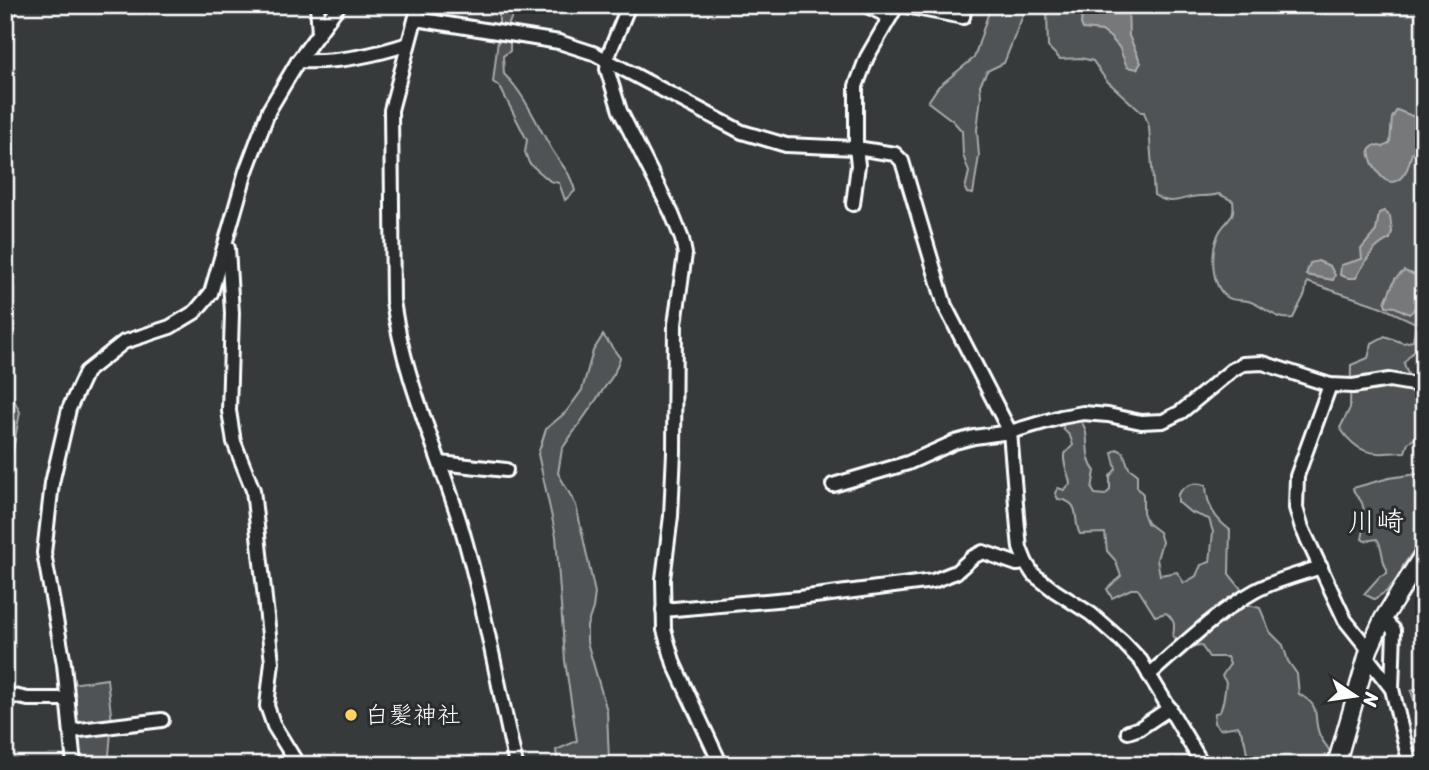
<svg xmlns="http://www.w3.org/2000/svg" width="1429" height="770" font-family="Sriracha,'Klee One',sans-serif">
<rect width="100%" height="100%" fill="#373a3b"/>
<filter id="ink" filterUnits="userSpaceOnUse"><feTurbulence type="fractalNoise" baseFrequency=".0143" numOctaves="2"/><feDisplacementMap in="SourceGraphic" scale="14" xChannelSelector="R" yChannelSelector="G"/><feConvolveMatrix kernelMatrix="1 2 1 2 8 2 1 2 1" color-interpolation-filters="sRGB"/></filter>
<g filter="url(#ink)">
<g fill="#505354" stroke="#a8a9aa" stroke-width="2">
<polygon points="499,5 517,5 507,28 499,26"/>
<polygon points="991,5 1027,5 1004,63 987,71 980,85 981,96 977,130 979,156 973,194 967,193 965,189 969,172 963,155 962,131 953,121 928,102 938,87 974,58"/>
<path d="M 1051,5 L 1424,5 L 1424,348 C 1415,348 1409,356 1404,363 C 1407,376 1415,385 1418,396 C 1421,408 1419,425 1417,437 L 1408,443 L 1405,452 C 1374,454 1359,457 1340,428 L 1350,408 L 1351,365 L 1368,358 L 1372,343 L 1385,336 L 1403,343 L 1413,341 L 1416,323 L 1379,306 L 1307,282 L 1305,294 L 1293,318 C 1275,321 1265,306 1248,301 C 1241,299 1235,302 1227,297 C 1210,285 1211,252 1218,235 C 1224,220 1236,221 1233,201 L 1219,194 C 1212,196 1208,196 1201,196 C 1181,196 1174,208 1154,195 L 1149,127 L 1144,112 L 1141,112 L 1106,80 L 1093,61 L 1081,58 L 1060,59 L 1048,47 L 1047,12 Z"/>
<path d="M 498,40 L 510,41 L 510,51 L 503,56 L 504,74 C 525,94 536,123 551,148 C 560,164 571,172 575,191 L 565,200 L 559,183 L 550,181 L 529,163 L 525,152 L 527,140 L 500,87 L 493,82 Z"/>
<polygon points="603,335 620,358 614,374 562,449 558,473 576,505 595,593 593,608 587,626 587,642 607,711 609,761 607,765 558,765 556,750 577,741 565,661 556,536 538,454 546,429 566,412 582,390 593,351"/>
<polygon points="5,382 20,412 5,493"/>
<path d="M 1077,417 C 1094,431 1081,455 1095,471 L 1092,489 L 1095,494 L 1105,495 L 1110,490 L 1110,476 L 1116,469 L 1112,453 L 1117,449 L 1123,452 L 1129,468 L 1137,474 L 1137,487 L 1143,494 L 1143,512 L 1147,523 L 1159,532 L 1162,542 L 1157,559 L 1160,575 L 1177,572 L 1184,583 L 1196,576 L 1201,565 L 1210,562 L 1213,532 L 1209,519 L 1190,512 L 1178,502 L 1178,494 C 1186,485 1194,481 1206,485 C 1206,504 1215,519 1230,530 L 1229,574 L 1242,590 L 1248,605 L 1260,608 L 1270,632 L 1283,645 L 1288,661 L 1297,674 L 1299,694 C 1324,708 1311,715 1320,736 C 1327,751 1335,747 1324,765 L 1250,765 C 1244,749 1248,741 1238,726 L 1220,729 L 1214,723 L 1215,713 L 1220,712 C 1224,702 1225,692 1226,682 L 1222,676 L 1230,664 L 1227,657 L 1209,657 L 1201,645 C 1189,647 1180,645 1173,636 C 1175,625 1175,620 1166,613 L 1155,616 L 1138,589 L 1131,589 L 1112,598 L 1107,589 L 1121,576 L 1115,560 L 1107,551 L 1105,533 L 1080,534 C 1072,520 1083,502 1058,499 L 1055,493 L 1058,488 L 1064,490 L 1070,484 C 1070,476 1061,461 1065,454 C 1067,450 1071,448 1073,445 L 1070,436 L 1063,429 L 1064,420 Z"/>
<path d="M 1424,473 L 1424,536 L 1403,566 L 1399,577 L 1387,591 L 1374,599 L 1364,594 L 1380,576 L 1387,573 L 1387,569 C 1381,561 1384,549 1377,539 L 1365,541 L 1362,539 C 1365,528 1366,514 1362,503 C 1359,496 1354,497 1353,488 L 1389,478 Z"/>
<polygon points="107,679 112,722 108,765 75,765 71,684"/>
<polygon points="1424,686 1424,713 1419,714 1411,691"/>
</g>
<g fill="#767879" stroke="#adaeaf" stroke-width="2">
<polygon points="1093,5 1128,5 1129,36 1141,63 1137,69 1127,67 1119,47 1110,37 1102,31 1083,29 1081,24 1082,14"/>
<path d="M 1397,110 L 1420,119 L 1424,126 C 1423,131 1422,137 1420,143 C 1418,148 1412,151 1411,156 C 1408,172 1396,193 1380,175 C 1373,167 1370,160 1369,150 L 1375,145 L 1383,147 L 1390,143 L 1392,118 Z"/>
<path d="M 1384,211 L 1390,216 L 1392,232 L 1390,239 C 1372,246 1365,263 1356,278 L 1348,278 L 1340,275 L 1341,265 L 1362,259 L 1361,249 L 1376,231 L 1379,213 Z"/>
<polygon points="1318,261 1330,266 1335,275 1333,280 1306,275 1310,263"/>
<path d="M 1404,271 L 1424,278 L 1423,295 C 1416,300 1417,310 1409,314 L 1395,307 L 1386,306 L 1385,302 L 1395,279 Z"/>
</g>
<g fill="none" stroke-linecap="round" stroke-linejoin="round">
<defs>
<g id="minor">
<polyline points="317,5 319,33"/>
<path d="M 419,5 L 391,110 L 393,301 C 404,379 438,451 461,526 C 484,604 498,685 516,765"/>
<polyline points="865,5 890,17"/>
<polyline points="900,5 963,17 965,5"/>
<polyline points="5,18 10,5"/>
<polyline points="416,19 559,42 593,53 742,132 786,145 856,148 895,154 902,161 945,306 1010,432 1018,528 1020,548 1026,563 1033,574 1055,591 1091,614 1122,641 1141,661 1203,765"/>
<path d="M 298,61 C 336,63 372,56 408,44"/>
<polyline points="606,61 629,5"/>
<polyline points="608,62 607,69 620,111 672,214 682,239 685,254 675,324 674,452 671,516 663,579 664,630 674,664 721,765"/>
<polyline points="853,204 858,165 856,148 856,86 867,57 897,5"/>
<polyline points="228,248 232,313 229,411 234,442 253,490 272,662 267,706 274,726 298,765"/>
<polyline points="1330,385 1297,476 1296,508 1302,528 1345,620 1369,650"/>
<polyline points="440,463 506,470"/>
<polyline points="833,485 908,463 955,442 974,437 1010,432 1061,417 1083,413 1108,415 1141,422 1163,421 1181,412 1232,370 1243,364 1263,363 1330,385 1353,386 1389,380 1424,386"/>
<polyline points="663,610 799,598 933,581 956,572 973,557 983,552 1017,564 1026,563"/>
<polyline points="1383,619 1394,630 1392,689 1410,765"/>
<polyline points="1367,657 1392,689"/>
<path d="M 1149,675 C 1183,645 1216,613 1255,591 C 1275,580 1300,574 1321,567"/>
<polyline points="5,694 28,699 68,699"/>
<polyline points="72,731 162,720"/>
<polyline points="1128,732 1140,728 1170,708"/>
<polyline points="74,765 64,664 44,553 52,483 69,409 86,372 124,342 170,327 195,312 211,293 246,171 269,110 298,61 339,5"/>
</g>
<polyline id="major" points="1336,765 1369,650 1383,619 1424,553"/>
</defs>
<use href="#minor" stroke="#fff" stroke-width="18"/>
<use href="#major" stroke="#fff" stroke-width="21"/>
<use href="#minor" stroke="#2a2d2e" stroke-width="12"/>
<use href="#major" stroke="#2a2d2e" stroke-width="16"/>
</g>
</g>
<circle fill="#ffd166" stroke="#2a2d2e" stroke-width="2.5" cx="351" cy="715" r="7"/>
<g text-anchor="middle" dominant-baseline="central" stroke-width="6" stroke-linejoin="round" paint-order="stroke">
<g font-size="24" fill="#fff" stroke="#2a2d2e" text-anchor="start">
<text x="365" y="715">白髪神社</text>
</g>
<g font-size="28" fill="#fff" stroke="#2a2d2e">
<text x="1376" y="521">川崎</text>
</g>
</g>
<rect width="1429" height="770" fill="none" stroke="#2a2d2e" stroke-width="28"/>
<rect x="14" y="14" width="1401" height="742" fill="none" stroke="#fff" stroke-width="2.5" filter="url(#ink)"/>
<g transform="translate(1355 696) rotate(103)" stroke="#2a2d2e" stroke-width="5" paint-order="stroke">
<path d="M0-5L12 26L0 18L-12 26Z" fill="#ffffff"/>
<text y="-10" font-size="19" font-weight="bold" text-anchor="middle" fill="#ffffff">N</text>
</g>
</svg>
